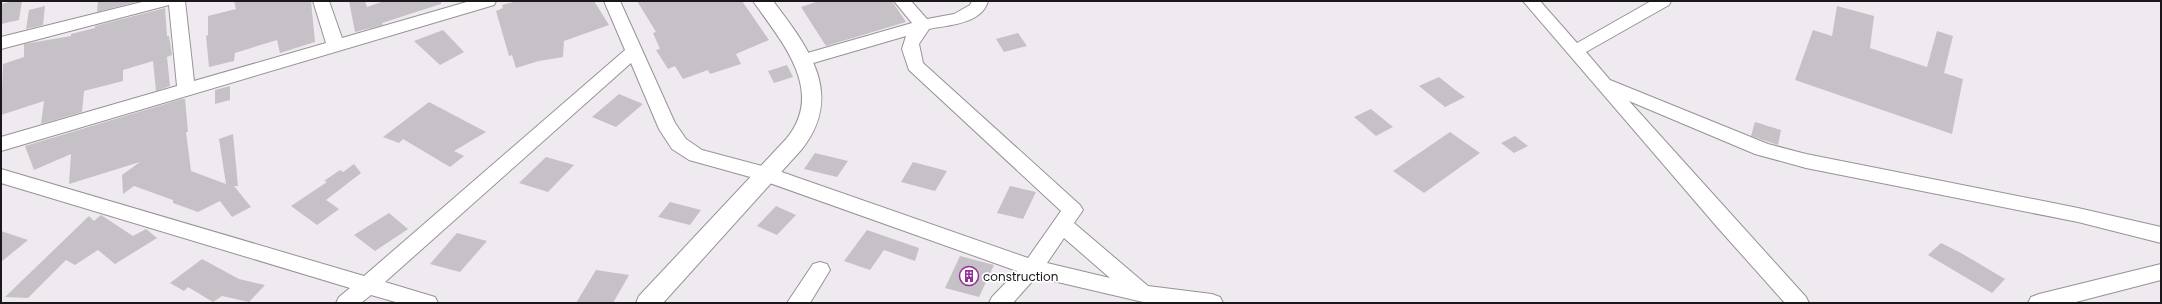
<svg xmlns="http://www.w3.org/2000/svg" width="2162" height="304" font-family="Poppins,sans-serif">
<rect width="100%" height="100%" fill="#efeaef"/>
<g fill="#c6c1c6">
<polygon points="13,1 22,1 19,20 1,24 1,4"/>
<polygon points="98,1 140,1 97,12"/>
<polygon points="234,1 311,1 315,42 280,53 277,40 235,53 234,61 209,67 206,36 208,35 208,16 236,9"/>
<polygon points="349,1 365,1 367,7 384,1 441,1 441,4 382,23 383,25 355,32"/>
<polygon points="517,1 594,1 609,25 564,41 563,57 539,61 516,68 512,55 509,56 496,11 503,8 502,5"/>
<polygon points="637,1 742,1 769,40 736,54 741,64 710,74 708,70 683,79 675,66 668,69 656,50 660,49 653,33 656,32"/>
<polygon points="819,1 892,1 906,22 826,46 801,7"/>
<polygon points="45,6 43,25 26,29 29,10"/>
<polygon points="1837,6 1874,16 1870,48 1927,67 1937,31 1953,36 1944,73 1963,79 1952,134 1795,80 1813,30 1832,36"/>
<polygon points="165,8 167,36 169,36 172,55 167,57 170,86 156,91 153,61 123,70 123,81 84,91 82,112 41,124 44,101 1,115 3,64 24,57 24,44 71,36 71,34 95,28 95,26"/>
<polygon points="443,30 464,52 440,65 414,41"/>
<polygon points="1018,33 1027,46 1004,52 996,39"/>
<polygon points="787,65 793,77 774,83 768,71"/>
<polygon points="1439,77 1454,89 1465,97 1445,107 1419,86"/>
<polygon points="230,86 230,100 215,104 215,90"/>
<polygon points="619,94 643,104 616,127 592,117"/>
<polygon points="182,99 185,99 188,132 186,132 191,171 226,184 219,139 233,134 238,186 234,186 251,207 232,217 220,201 198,212 173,203 173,200 134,186 123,194 122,175 140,162 69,184 71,154 34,170 25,146"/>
<polygon points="429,102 486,132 454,151 464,156 450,167 403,139 399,143 383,137"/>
<polygon points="1371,109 1393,127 1376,136 1354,117"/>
<polygon points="1755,122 1781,130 1778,145 1751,136"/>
<polygon points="1450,132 1480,153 1424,193 1393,171"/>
<polygon points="1515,136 1528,146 1514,153 1501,143"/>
<polygon points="815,153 848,161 837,177 804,169"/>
<polygon points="546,157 574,165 548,192 519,183"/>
<polygon points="913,162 947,171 935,191 901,182"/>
<polygon points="354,164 361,173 326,200 339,209 317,225 291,206 327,182 324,181 340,170 343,172"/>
<polygon points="1010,186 1036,192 1023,219 997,213"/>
<polygon points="670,202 701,210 690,225 658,217"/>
<polygon points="776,206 796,215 777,235 757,226"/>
<polygon points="389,213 408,229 375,251 354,235"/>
<polygon points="101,215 133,236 146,229 157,238 115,264 98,250 75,265 66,260 28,298 5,297 89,216 94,221"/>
<polygon points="867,230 919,248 915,261 884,250 870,270 844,261"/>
<polygon points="1,231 28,240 1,262"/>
<polygon points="457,233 487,241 460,272 430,264"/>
<polygon points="1941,243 1961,253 2005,279 1992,293 1928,255"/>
<polygon points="960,256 994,265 979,297 945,288"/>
<polygon points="202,259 239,279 265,285 249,302 222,296 213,302 188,287 184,291 170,283"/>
<polygon points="596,270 629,275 613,303 576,303"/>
</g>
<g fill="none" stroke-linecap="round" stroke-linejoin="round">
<defs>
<g id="street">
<polygon points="146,1 185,1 194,81 326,43 313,1 329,1 342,38 470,1 496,1 494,5 1,151 1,137 177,86 169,5 1,49 1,37"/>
<path d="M 604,1 L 620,1 L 675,123 L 686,139 L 702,150 L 773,169 L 1028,258 L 1061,211 L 909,70 L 902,49 L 906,36 L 803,66 L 797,64 L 794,60 L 797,56 L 912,23 L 894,1 L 911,1 L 927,19 L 954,14 L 970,5 L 972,1 L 988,1 C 982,24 948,25 929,29 L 919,44 L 923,63 L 1080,205 L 1083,210 L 1074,223 L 1148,286 L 1212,294 L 1220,297 L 1223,303 L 1143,302 L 1036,277 L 1013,303 L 989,303 L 992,297 L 1017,271 L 761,180 L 689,160 L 672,149 L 659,129 L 631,63 L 385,282 L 435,297 L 438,303 L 399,303 L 371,295 L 361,303 L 336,303 L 339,297 L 350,288 L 1,183 L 1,169 L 364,276 L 625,50 ZM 1064,238 L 1110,278 L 1047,263 Z"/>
<polygon points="1523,1 1540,1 1577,43 1651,1 1671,1 1669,5 1586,52 1610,80 1768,144 1806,154 2078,208 2161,227 2161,243 2078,222 1806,168 1755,154 1629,101 1806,297 1809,303 1785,303 1718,228"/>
<polygon points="820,262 827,264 830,270 810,303 787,303 813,264"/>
<polygon points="2161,264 2161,280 2072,303 2028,303 2031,297 2039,294"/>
</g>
<path id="secondary" d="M 753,1 L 773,1 C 808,47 845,94 802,149 L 663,303 L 636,303 L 639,296 L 787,138 C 826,90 780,40 753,1 Z"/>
</defs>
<use href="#street" stroke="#979296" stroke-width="2"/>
<use href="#secondary" stroke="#979296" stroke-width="2"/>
<use href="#street" fill="#fff" fill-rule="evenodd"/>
<use href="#secondary" fill="#fff" fill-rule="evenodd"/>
</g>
<defs>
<symbol id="building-ring" viewBox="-11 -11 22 22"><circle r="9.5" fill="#fff" stroke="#943096" stroke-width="1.5"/><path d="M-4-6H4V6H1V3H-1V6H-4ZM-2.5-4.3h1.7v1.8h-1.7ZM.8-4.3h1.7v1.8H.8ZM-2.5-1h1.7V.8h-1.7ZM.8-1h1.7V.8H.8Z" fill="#943096"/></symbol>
</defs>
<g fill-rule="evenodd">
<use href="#building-ring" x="958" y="265" width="22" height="22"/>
</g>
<g text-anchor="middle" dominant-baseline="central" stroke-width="3.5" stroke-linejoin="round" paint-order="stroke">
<g font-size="12" fill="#1a181a" stroke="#fff" text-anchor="start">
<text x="983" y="276">construction</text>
</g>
</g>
<rect width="2162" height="304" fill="none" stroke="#1a181a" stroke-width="4"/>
</svg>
